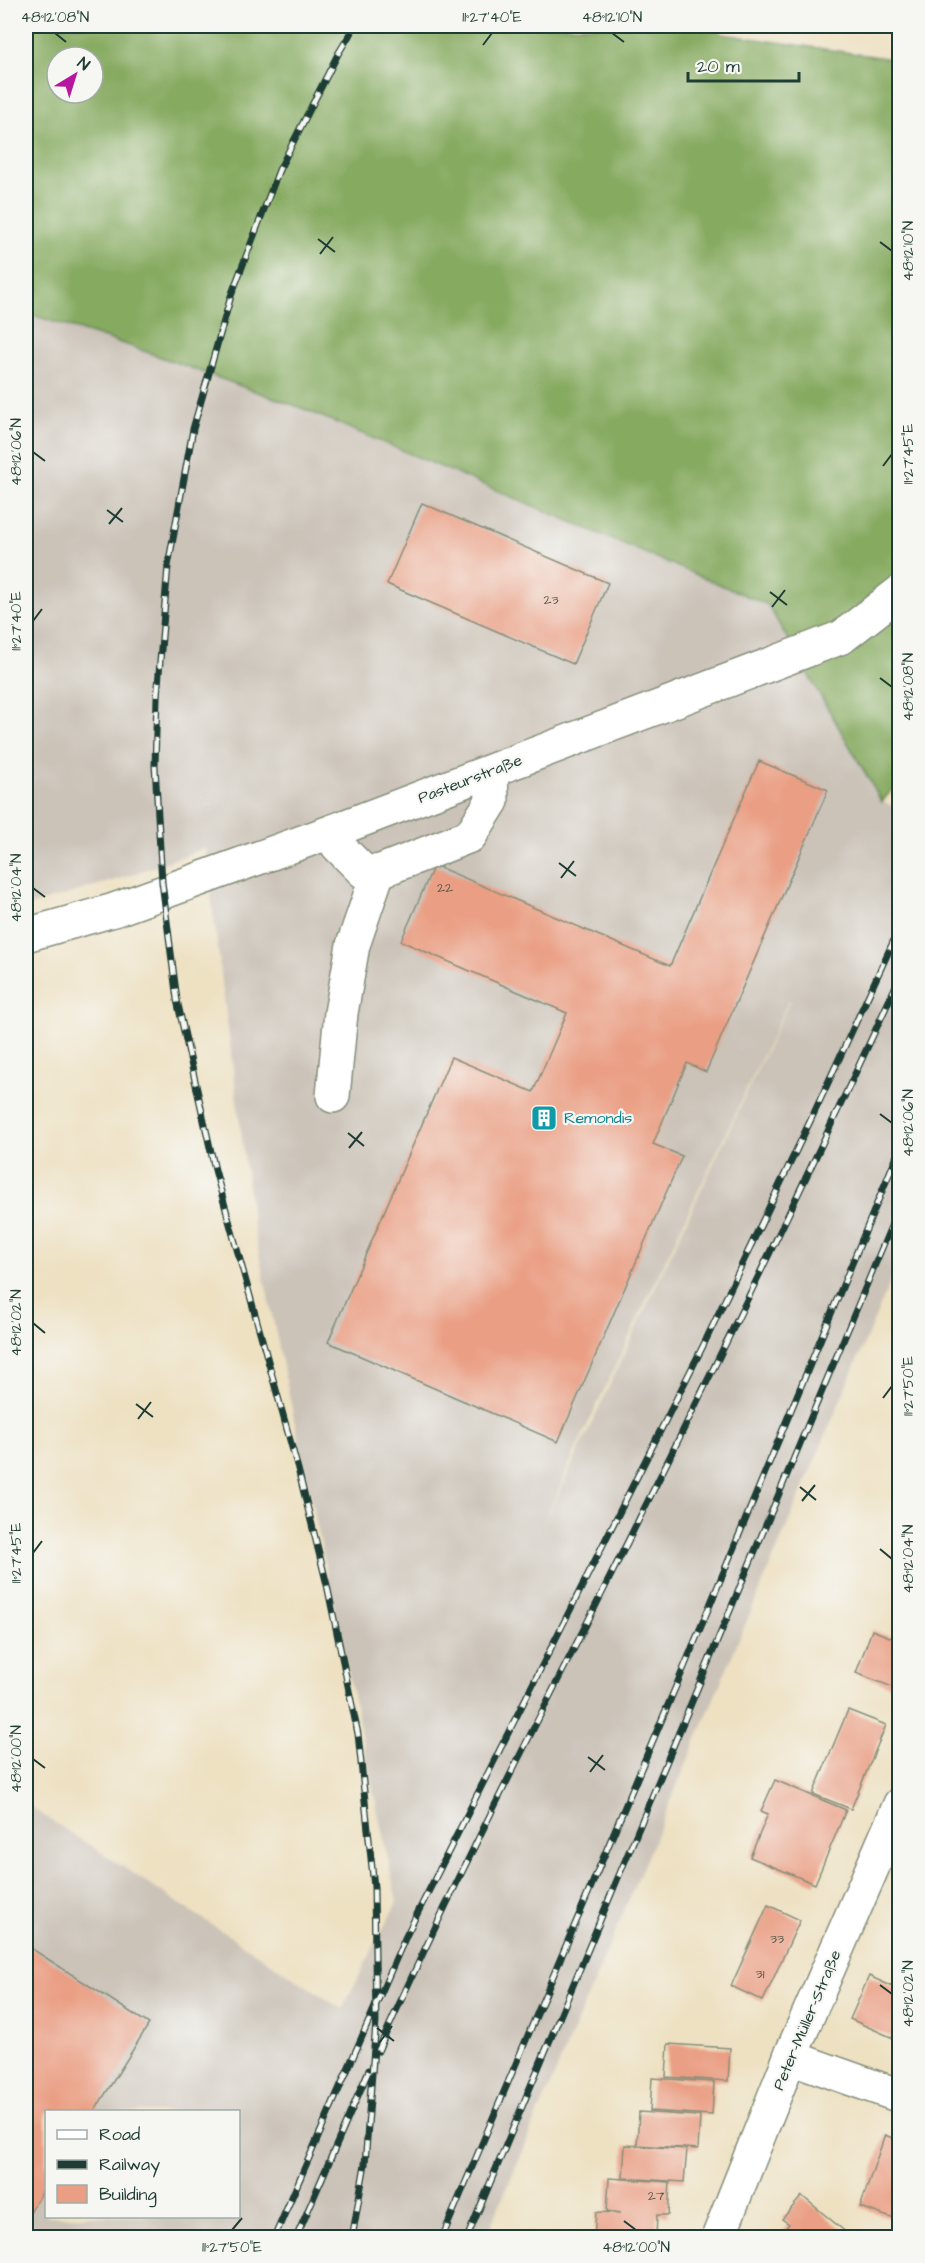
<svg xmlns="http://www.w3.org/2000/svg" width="925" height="2263" font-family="'Architects Daughter',sans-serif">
<rect width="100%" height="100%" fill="#f6f6f2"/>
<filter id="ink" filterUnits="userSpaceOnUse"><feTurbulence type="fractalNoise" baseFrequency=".0167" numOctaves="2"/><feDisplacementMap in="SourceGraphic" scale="12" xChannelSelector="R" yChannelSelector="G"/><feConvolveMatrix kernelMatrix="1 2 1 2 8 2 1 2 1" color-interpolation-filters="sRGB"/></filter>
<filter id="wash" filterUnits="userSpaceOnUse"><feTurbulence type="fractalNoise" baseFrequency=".008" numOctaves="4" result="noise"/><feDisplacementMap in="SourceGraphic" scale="24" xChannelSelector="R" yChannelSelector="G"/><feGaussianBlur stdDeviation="1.35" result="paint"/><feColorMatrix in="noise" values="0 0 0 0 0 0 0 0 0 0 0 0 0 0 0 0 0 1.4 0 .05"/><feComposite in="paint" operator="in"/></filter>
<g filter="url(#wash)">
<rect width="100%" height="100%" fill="#eee1c2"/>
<path fill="#cbc2b8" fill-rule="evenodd" d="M 26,313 L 130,346 L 299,407 L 768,606 L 882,801 L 899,809 L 900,1259 L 486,2237 L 26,2237 L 26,1804 L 342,2009 L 397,1902 L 253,1226 L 205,848 L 122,878 L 26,907 ZM 789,1000 L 790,1000 L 542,1529 L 577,1447 ZM 46,2112 L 238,2112 L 238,2216 L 46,2216 Z"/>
<path fill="#86aa60" stroke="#52744a" stroke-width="1.5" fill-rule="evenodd" d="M 26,26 L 712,26 L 723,34 L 899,60 L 900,780 L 882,802 L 768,605 L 299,407 L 130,346 L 26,313 ZM 57,57 L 93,57 L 93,93 L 57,93 Z"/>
<g id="blocks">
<g fill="#ea9f84">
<polygon points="422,503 608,583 573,664 387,584"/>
<polygon points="759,761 828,790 706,1072 687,1063 653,1144 682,1156 558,1442 328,1342 451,1057 533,1092 567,1013 401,941 434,865 670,966"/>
<polygon points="872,1630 900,1641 900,1690 856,1673"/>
<polygon points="848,1710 886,1725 851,1809 813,1794"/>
<polygon points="775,1780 846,1810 815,1884 750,1857 768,1814 761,1811"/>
<polygon points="768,1905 800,1920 763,2001 731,1986"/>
<polygon points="26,1945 149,2024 94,2112 46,2112 46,2186 30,2212 26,2210"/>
<polygon points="869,1976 900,1990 900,2041 850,2019"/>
<polygon points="668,2044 730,2048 728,2081 666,2077"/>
<polygon points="652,2078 714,2082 712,2115 650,2111"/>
<polygon points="639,2112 700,2116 698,2149 637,2145"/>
<polygon points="885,2135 900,2141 900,2221 860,2207"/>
<polygon points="625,2145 687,2149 684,2182 623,2178"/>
<polygon points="609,2178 670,2182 668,2215 657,2215 656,2238 594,2238 596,2212 620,2213 607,2211"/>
<polygon points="802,2196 848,2234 846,2238 778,2238 789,2224 782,2219"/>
</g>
</g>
</g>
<g filter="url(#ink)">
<use href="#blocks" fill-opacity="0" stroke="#868f7b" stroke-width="1.5"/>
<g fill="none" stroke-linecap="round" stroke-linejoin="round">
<defs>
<g id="minor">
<polyline points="333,831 337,845 363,871 378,872 470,836 492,801 491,771"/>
<polyline points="26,935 114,910 333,831 842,637 900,592"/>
<polyline points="333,1096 341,1013 353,945 378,872"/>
<polyline points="790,2057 900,2096"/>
<polyline points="718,2238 790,2057 900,1804"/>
</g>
</defs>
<use href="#minor" stroke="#868f7b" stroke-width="36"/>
<use href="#minor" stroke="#fff" stroke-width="33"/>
<defs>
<g id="rail">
<path d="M 378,2051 C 445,1901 520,1755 594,1609 C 699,1400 802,1190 900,977"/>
<polyline points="274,2238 406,1936 703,1346 814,1113 900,927"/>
<polyline points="296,2238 369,2070"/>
<polyline points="352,2238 365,2164 376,2022 374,1887 358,1734 327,1585 298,1469 215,1170 177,1000 162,882 155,766 157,697 168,566 193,429 231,296 279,170 338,54 355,26"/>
<polyline points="442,2238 685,1665 900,1148"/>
<polyline points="467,2238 900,1205"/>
</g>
</defs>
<use href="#rail" stroke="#1f3d34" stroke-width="7"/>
<use href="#rail" stroke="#f6f6f2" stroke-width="4.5" stroke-dasharray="14" stroke-linecap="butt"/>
</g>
</g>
<path fill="none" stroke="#1f3d34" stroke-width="2" d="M 55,33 L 66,42M 612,33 L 624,42M 483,45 L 492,33M 318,239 L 335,252M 880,242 L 892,251M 320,254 L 333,237M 33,452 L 45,461M 883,466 L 892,454M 107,510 L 123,522M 109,524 L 122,508M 770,592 L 787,605M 772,607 L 785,590M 33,621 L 42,609M 880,678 L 892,687M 559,863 L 576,876M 561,878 L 574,861M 33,888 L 45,897M 880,1114 L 892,1123M 348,1133 L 364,1146M 349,1148 L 362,1132M 33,1323 L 45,1333M 883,1398 L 892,1386M 136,1404 L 153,1417M 138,1419 L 151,1402M 800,1487 L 816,1500M 802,1501 L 815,1485M 880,1549 L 892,1559M 33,1553 L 42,1541M 588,1757 L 605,1770M 33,1759 L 45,1768M 590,1772 L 603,1755M 880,1985 L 892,1994M 377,2028 L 394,2041M 379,2043 L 392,2026M 624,2221 L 636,2230M 232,2230 L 242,2218"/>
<defs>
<symbol id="building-square" viewBox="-11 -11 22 22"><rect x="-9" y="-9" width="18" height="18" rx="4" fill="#0f9aa8" stroke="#f6f6f2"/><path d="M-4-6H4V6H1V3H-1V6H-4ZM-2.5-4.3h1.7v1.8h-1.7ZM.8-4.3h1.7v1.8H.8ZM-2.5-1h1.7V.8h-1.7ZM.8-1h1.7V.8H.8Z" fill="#fff"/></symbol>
</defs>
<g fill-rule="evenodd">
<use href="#building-square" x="529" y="1103" width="30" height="30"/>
</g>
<g text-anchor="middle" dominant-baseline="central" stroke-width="4.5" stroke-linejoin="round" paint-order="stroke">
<g font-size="14" fill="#525648">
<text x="551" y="600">23</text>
<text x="445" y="888">22</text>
<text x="777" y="1939">33</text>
<text x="760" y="1974">31</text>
<text x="656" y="2196">27</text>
</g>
<g font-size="16" fill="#1f3d34" stroke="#f6f6f2">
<text transform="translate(470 779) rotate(-21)">Pasteurstraße</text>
<text transform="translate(807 2020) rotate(-67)">Peter-Müller-Straße</text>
</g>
<g font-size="16" fill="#0d838f" stroke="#f6f6f2" text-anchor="start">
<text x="564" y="1118">Remondis</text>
</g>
</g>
<rect width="925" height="2263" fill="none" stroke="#f6f6f2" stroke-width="66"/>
<rect x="45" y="2110" width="195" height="108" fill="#f6f6f2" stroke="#a0aca6" stroke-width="1.5"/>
<rect x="57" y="2130" width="30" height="9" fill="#ffffff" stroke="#a0aca6" stroke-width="1.5"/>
<text x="99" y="2140" font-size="18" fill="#1f3d34">Road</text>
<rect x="57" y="2160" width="30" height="9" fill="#1f3d34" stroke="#a0aca6" stroke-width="1.5"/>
<text x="99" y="2170" font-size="18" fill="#1f3d34">Railway</text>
<rect x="57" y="2185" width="30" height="18" fill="#ea9f84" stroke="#a0aca6" stroke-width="1.5"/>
<text x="99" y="2200" font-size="18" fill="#1f3d34">Building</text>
<g transform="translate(75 75) rotate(38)"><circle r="28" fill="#f6f6f2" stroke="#a0aca6" stroke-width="1.5"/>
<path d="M0-4.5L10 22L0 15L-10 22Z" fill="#b5179e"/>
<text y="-9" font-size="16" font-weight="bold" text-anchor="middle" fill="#1f3d34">N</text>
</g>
<path d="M688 72v9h111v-9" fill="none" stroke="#1f3d34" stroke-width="3"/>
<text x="697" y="72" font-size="18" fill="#1f3d34" stroke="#f6f6f2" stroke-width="4.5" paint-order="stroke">20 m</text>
<rect x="33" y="33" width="859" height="2197" fill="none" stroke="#1f3d34" stroke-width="2"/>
<g font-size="15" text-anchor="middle" fill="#1f3d34">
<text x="55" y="22">48°12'08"N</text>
<text x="492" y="22">11°27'40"E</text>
<text x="612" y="22">48°12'10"N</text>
<text transform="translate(908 251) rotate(-90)" y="5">48°12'10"N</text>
<text transform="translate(16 452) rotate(-90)" y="5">48°12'06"N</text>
<text transform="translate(908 454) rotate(-90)" y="5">11°27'45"E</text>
<text transform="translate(16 621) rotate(-90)" y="5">11°27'40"E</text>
<text transform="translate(908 687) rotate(-90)" y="5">48°12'08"N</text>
<text transform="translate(16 888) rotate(-90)" y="5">48°12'04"N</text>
<text transform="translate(908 1123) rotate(-90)" y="5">48°12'06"N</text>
<text transform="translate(16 1323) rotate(-90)" y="5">48°12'02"N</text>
<text transform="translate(908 1386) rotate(-90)" y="5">11°27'50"E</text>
<text transform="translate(16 1553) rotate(-90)" y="5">11°27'45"E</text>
<text transform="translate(908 1559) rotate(-90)" y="5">48°12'04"N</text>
<text transform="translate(16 1759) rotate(-90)" y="5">48°12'00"N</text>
<text transform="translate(908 1994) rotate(-90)" y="5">48°12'02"N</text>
<text x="232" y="2252">11°27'50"E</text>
<text x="636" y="2252">48°12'00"N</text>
</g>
</svg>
